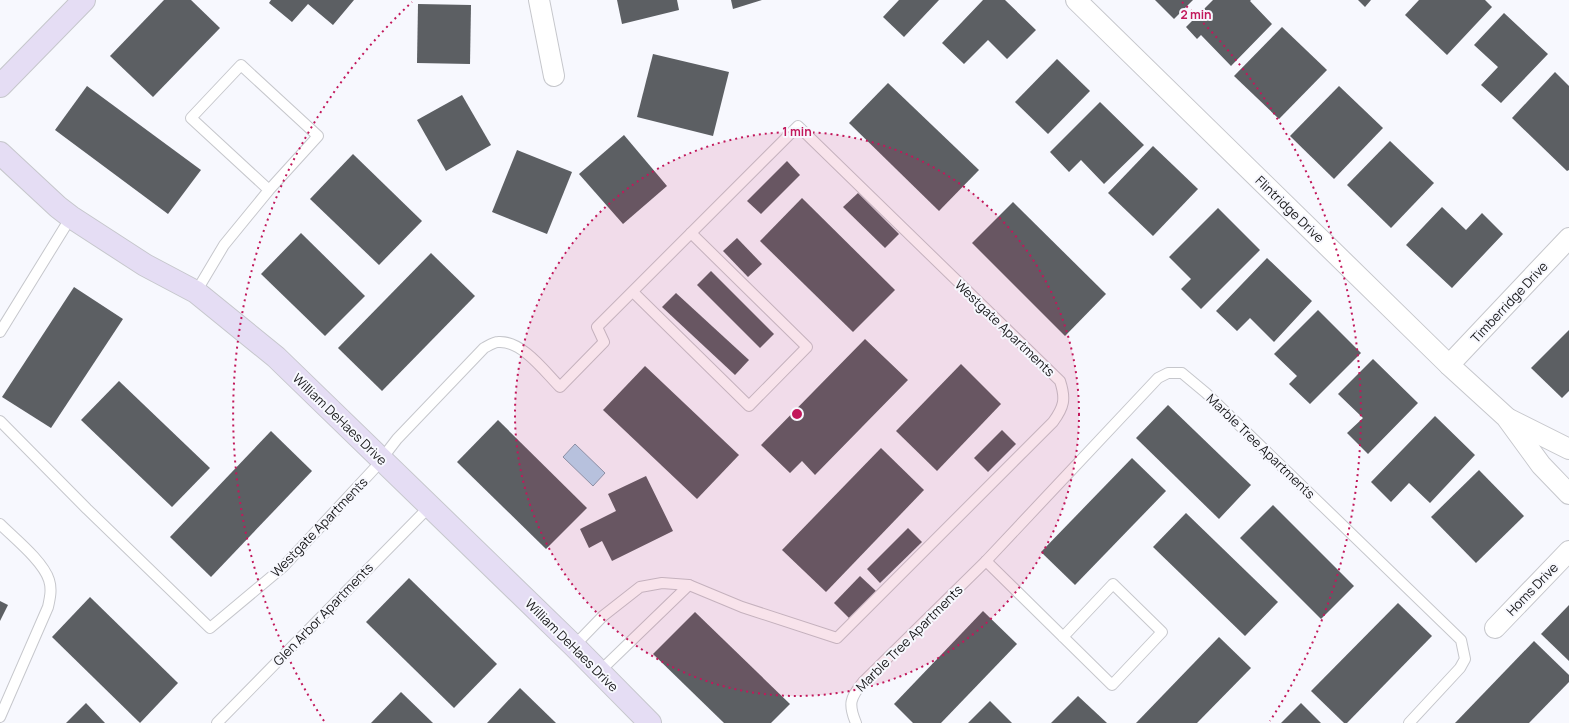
<svg xmlns="http://www.w3.org/2000/svg" width="1569" height="723" font-family="Manrope,sans-serif">
<rect width="100%" height="100%" fill="#f7f8fe"/>
<polygon fill="#b5d9ef" stroke="#869faf" points="575,444 605,473 593,486 563,457"/>
<g fill="#5c5f63">
<polygon points="164,0 191,0 220,28 153,97 110,56"/>
<polygon points="271,0 354,0 333,25 308,4 292,22 269,3"/>
<polygon points="617,0 677,0 679,10 622,24"/>
<polygon points="731,0 762,0 733,9"/>
<polygon points="899,0 939,0 904,37 883,17"/>
<polygon points="983,0 1005,0 1036,30 1007,59 988,40 964,64 942,43"/>
<polygon points="1155,0 1193,0 1174,19"/>
<polygon points="1213,0 1251,0 1250,1 1272,24 1231,66 1201,35 1197,39 1186,27"/>
<polygon points="1358,0 1371,0 1365,7"/>
<polygon points="1419,0 1485,0 1492,7 1447,55 1405,15"/>
<polygon points="418,4 471,5 470,64 417,63"/>
<polygon points="1504,13 1548,54 1501,103 1481,85 1498,67 1474,45"/>
<polygon points="1282,27 1327,70 1279,119 1234,76"/>
<polygon points="653,54 729,72 713,136 637,117"/>
<polygon points="1057,59 1090,91 1048,134 1015,102"/>
<polygon points="1555,72 1569,86 1569,170 1567,171 1512,118"/>
<polygon points="888,83 979,170 939,211 849,123"/>
<polygon points="87,86 201,170 168,214 55,130"/>
<polygon points="1339,86 1383,128 1334,179 1290,136"/>
<polygon points="462,95 491,145 446,171 417,120"/>
<polygon points="1100,102 1144,145 1104,184 1081,160 1069,172 1050,152"/>
<polygon points="624,135 667,186 623,224 579,174"/>
<polygon points="1390,141 1434,183 1391,228 1347,185"/>
<polygon points="1153,146 1198,189 1153,236 1108,193"/>
<polygon points="517,150 572,172 547,234 492,212"/>
<polygon points="353,154 422,221 379,265 310,199"/>
<polygon points="787,161 800,175 761,214 747,201"/>
<polygon points="858,193 899,234 885,248 843,207"/>
<polygon points="802,198 895,290 853,332 760,241"/>
<polygon points="1013,202 1106,294 1065,336 972,243"/>
<polygon points="1442,207 1466,230 1482,213 1503,234 1452,288 1406,245"/>
<polygon points="1218,208 1260,250 1201,309 1181,289 1191,279 1169,257"/>
<polygon points="301,233 365,296 325,336 261,274"/>
<polygon points="737,238 762,264 748,277 723,251"/>
<polygon points="431,253 475,296 382,391 338,348"/>
<polygon points="1267,258 1312,301 1274,342 1250,318 1237,331 1216,311"/>
<polygon points="711,271 774,334 760,348 697,285"/>
<polygon points="74,287 123,319 51,428 2,397"/>
<polygon points="676,293 749,360 735,375 662,307"/>
<polygon points="1318,310 1361,353 1310,404 1289,384 1297,376 1274,354"/>
<polygon points="1569,330 1569,391 1562,398 1531,368"/>
<polygon points="865,339 908,380 815,475 802,461 790,473 761,445"/>
<polygon points="1373,359 1418,403 1368,454 1347,433 1363,418 1338,394"/>
<polygon points="961,364 1001,404 937,471 896,431"/>
<polygon points="645,366 739,455 697,499 603,410"/>
<polygon points="119,381 210,468 172,507 81,420"/>
<polygon points="1168,405 1251,485 1219,519 1136,438"/>
<polygon points="1435,416 1475,455 1430,503 1409,483 1391,502 1371,482"/>
<polygon points="498,420 587,508 546,549 457,462"/>
<polygon points="1002,430 1016,444 988,472 974,458"/>
<polygon points="271,431 312,471 211,577 170,537"/>
<polygon points="881,448 924,490 826,592 782,550"/>
<polygon points="1132,458 1166,491 1075,585 1041,552"/>
<polygon points="1479,470 1524,516 1476,563 1431,517"/>
<polygon points="646,476 673,531 612,561 602,541 589,548 580,529 616,511 608,494"/>
<polygon points="1273,505 1354,586 1321,619 1240,538"/>
<polygon points="1186,513 1278,602 1245,636 1153,547"/>
<polygon points="908,528 922,542 880,583 867,569"/>
<polygon points="860,576 876,591 849,618 834,603"/>
<polygon points="409,578 497,664 454,708 366,622"/>
<polygon points="90,597 178,683 140,723 52,637"/>
<polygon points="0,601 8,605 0,621"/>
<polygon points="1398,603 1432,636 1347,723 1344,723 1311,691"/>
<polygon points="1569,605 1569,661 1541,634"/>
<polygon points="983,611 1017,644 941,723 913,723 894,704"/>
<polygon points="695,612 790,704 771,723 724,723 653,654"/>
<polygon points="1219,637 1251,668 1197,723 1136,723"/>
<polygon points="1534,641 1569,675 1569,682 1529,723 1455,723"/>
<polygon points="520,688 556,723 487,723"/>
<polygon points="401,692 433,723 371,723"/>
<polygon points="1078,696 1107,723 1051,723"/>
<polygon points="990,701 1012,723 968,723"/>
<polygon points="86,703 105,723 66,723"/>
<polygon points="1301,703 1321,723 1281,723"/>
</g>
<g fill="none" stroke-linecap="round" stroke-linejoin="round">
<defs>
<g id="lane">
<polyline points="196,292 224,245 269,190 318,136 241,65 191,118 269,190"/>
<polyline points="633,292 749,406 807,347 691,233"/>
<polyline points="0,332 71,217"/>
<path d="M 0,421 L 87,509 L 210,628 L 283,567 L 374,469 L 397,439 L 484,348 C 488,346 494,342 498,342 C 522,340 545,372 560,387 L 604,342 L 597,327 L 798,126 L 1060,381 C 1066,399 1064,407 1053,422 L 837,638 L 742,607 L 689,585 L 662,583 L 640,587 L 603,616 L 574,646"/>
<path d="M 0,524 C 14,538 43,561 49,580 C 52,589 50,598 48,607 L 0,717"/>
<polyline points="986,561 1112,685 1162,632 1113,584 1063,637"/>
<polyline points="599,672 689,585"/>
<polyline points="217,723 430,506"/>
<path d="M 856,723 C 848,704 850,698 863,682 L 986,561 L 1158,378 L 1168,373 L 1182,373 L 1206,393 L 1461,640 L 1465,659 L 1460,668 L 1409,723"/>
</g>
<g id="street">
<polyline points="539,0 554,76"/>
<polyline points="1076,0 1449,365 1506,417 1541,465 1569,494"/>
<polyline points="1449,365 1569,238"/>
<polyline points="1509,419 1569,449"/>
<polyline points="1495,628 1569,551"/>
</g>
<g id="secondary">
<polyline points="0,86 84,0"/>
<polyline points="0,153 58,207 71,217 145,265 196,292 276,357 574,646 650,723"/>
</g>
</defs>
<use href="#lane" stroke="#c6c7cc" stroke-width="12"/>
<use href="#street" stroke="#c6c7cc" stroke-width="22"/>
<use href="#secondary" stroke="#c6c7cc" stroke-width="24"/>
<use href="#lane" stroke="#fff" stroke-width="10"/>
<use href="#street" stroke="#fff" stroke-width="20"/>
<use href="#secondary" stroke="#e5ddf4" stroke-width="22"/>
</g>
<circle cx="797" cy="414" r="282" fill="#c2185b" fill-opacity=".12"/>
<g fill="none" stroke="#c2185b" stroke-width="2" stroke-dasharray="2 4">
<circle cx="797" cy="414" r="282"/>
<path d="M324 721A564 564 0 0 1 412 2M1182 2A564 564 0 0 1 1270 721"/>
</g>
<g text-anchor="middle" dominant-baseline="central" stroke-width="4" stroke-linejoin="round" paint-order="stroke">
<g font-size="13" fill="#171719" stroke="#f7f8fe">
<text transform="translate(1290 209) rotate(44)">Flintridge Drive</text>
<text transform="translate(1509 302) rotate(-47)">Timberridge Drive</text>
<text transform="translate(1005 328) rotate(44)">Westgate Apartments</text>
<text transform="translate(340 419) rotate(44)">William DeHaes Drive</text>
<text transform="translate(1261 446) rotate(44)">Marble Tree Apartments</text>
<text transform="translate(319 527) rotate(-46)">Westgate Apartments</text>
<text transform="translate(1532 589) rotate(-46)">Homs Drive</text>
<text transform="translate(323 614) rotate(-46)">Glen Arbor Apartments</text>
<text transform="translate(909 638) rotate(-45)">Marble Tree Apartments</text>
<text transform="translate(572 645) rotate(45)">William DeHaes Drive</text>
</g>
</g>
<circle cx="797" cy="414" r="6" fill="#c2185b" stroke="#f7f8fe" stroke-width="2"/>
<g font-size="12" text-anchor="middle" font-weight="bold" fill="#c2185b" stroke="#f7f8fe" stroke-width="4" stroke-linejoin="round" paint-order="stroke">
<text x="1196" y="19">2 min</text>
<text x="797" y="136">1 min</text>
</g>
</svg>
